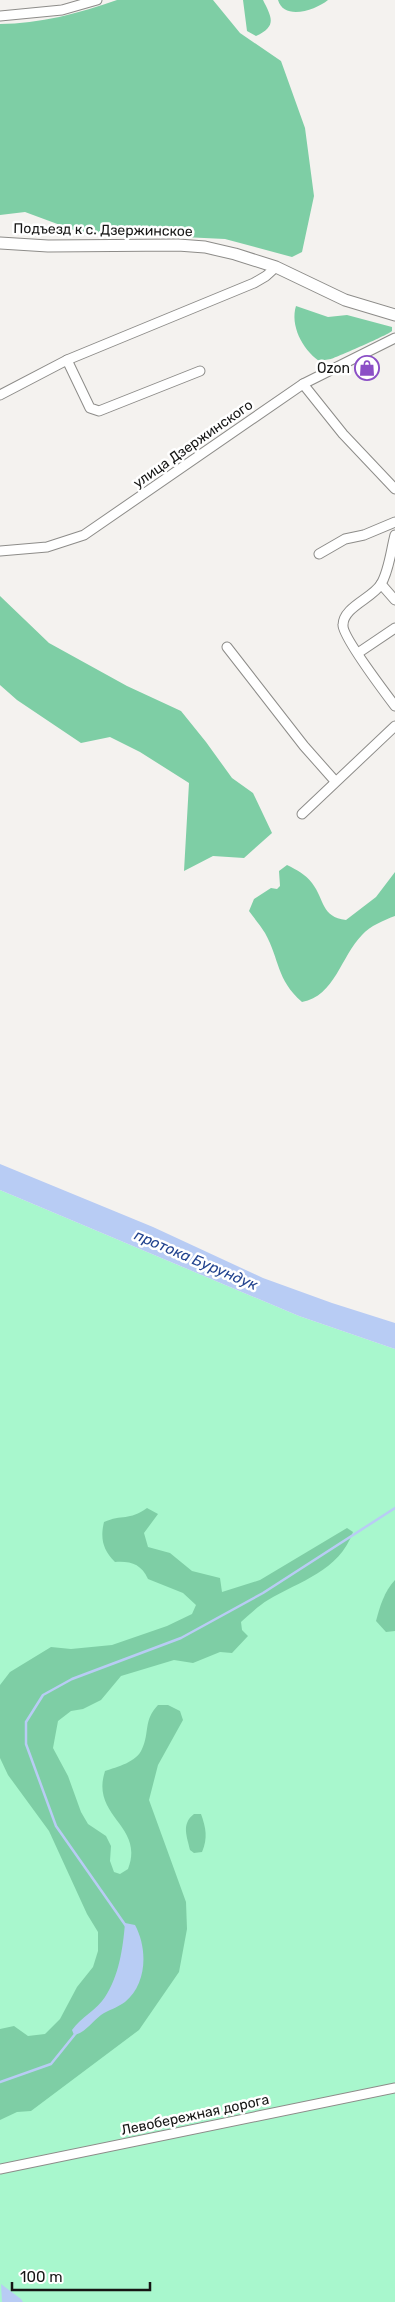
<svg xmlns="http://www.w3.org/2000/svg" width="395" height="2302" font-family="Rubik,sans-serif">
<rect width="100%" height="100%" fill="#f4f2ef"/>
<polygon fill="#a8f7cd" points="0,1190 299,1316 395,1349 395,2302 0,2302"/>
<g fill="#7ecea5">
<path d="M 117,0 L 213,0 L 240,33 L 281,61 L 305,128 L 314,196 L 302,252 L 292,257 L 225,239 L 79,232 L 25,212 L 0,215 L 0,24 C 39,24 80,13 117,0 Z"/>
<path d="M 243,0 L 263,0 C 272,18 277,26 256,36 L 247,31 Z"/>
<path d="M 278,0 L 328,0 C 316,10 284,21 278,0 Z"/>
<path d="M 296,306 L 328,317 L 347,315 L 392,327 L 392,331 C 390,334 337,357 331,359 C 327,360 322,360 319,361 C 302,349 290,325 296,306 Z"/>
<polygon points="0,596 49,643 127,686 181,711 206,742 232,778 253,793 272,833 244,858 213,856 184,871 189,783 140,752 110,737 81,743 17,700 0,685"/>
<path d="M 287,865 C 297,870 305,874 312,883 C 325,900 321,917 346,920 L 376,897 L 395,872 L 395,916 C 384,920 370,926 362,935 C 341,956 335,996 302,1002 C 276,979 280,960 265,933 C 261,926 254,918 249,911 L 254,899 L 271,888 L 277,889 L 280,886 L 279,871 Z"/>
<path d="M 147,1508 L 158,1514 L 144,1533 L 148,1547 L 170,1553 L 192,1571 L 220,1578 L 222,1592 L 260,1580 L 347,1528 L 353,1532 C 339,1571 300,1581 268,1600 C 258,1606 249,1615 241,1622 L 242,1630 L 248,1636 L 232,1653 L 220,1652 L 193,1663 L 174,1660 L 121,1676 L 101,1700 L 83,1709 L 71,1711 L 58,1721 L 53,1748 L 68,1776 L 81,1812 L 88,1824 L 106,1836 L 111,1846 L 110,1861 L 114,1872 L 120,1874 L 128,1869 C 145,1825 90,1817 105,1771 C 117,1767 137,1762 142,1749 C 150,1732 143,1721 158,1705 L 168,1705 L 180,1711 L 183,1720 L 158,1765 L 149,1800 L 186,1902 L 187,1929 L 179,1972 L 139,2030 L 31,2111 L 17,2112 L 0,2120 L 0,2029 L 14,2026 L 28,2036 L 45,2034 L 60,2019 L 77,1987 L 93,1967 L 98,1951 L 98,1932 L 87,1914 L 49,1831 L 8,1775 L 0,1758 L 0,1685 L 10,1672 L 51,1647 L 71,1649 L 112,1645 L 167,1626 L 192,1614 L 196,1605 L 183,1593 L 148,1579 C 141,1564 131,1561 115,1562 C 103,1550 100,1539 104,1522 C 122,1514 129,1521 147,1508 Z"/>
<path d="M 395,1580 L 395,1631 L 386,1632 L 376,1621 C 380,1606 384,1592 395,1580 Z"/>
<path d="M 194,1814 L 201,1814 C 206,1828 208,1838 202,1852 L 194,1853 L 190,1850 C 187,1836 181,1824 194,1814 Z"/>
</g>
<g fill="#b8ccf4">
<polygon points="0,1164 153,1227 263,1278 332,1303 395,1323 395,1349 299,1316 0,1190"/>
<path d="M 125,1923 L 135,1925 C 148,1949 147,1984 125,2002 C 117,2008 108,2010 101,2015 C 92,2022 85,2033 74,2035 L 72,2030 C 81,2017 97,2010 105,1997 C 119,1976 123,1948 125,1923 Z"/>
<polygon points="1,2284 21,2299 23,2302 2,2302"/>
</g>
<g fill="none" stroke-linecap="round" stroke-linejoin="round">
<g stroke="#b8ccf4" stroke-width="2.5">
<polyline points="126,1926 56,1826 26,1744 26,1722 43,1695 72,1679 181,1638 263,1593 395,1508"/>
<polyline points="0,2082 51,2064 76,2033"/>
</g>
<defs>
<g id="minor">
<polyline points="0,16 62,10 97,0"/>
<polyline points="67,360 90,408 99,411 200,371"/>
<polyline points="303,384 343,434 395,489"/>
<polyline points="0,395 67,360 254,283 266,276 276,267"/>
<path d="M 395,535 C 391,550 389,571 381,584 C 373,598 343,607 343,625 C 342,636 386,694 395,706"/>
<polyline points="0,551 47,547 84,535 303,384 395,338"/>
<polyline points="319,554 345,539 364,535 395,522"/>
<polyline points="381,584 395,600"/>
<polyline points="227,647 304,746 335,781"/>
<polyline points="358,653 395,628"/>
<polyline points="302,814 395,726"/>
<polyline points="0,2169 395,2088"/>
</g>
<polyline id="tertiary" points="0,243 48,246 178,245 205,247 235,254 276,267 345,300 395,315"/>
</defs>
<use href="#minor" stroke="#8d8c89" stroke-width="11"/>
<use href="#tertiary" stroke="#8d8c89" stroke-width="13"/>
<use href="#minor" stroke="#fff" stroke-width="9"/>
<use href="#tertiary" stroke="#fff" stroke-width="11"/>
</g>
<defs>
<symbol id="shop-ring" viewBox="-11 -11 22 22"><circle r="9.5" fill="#fff" stroke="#8b4fc6" stroke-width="1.5"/><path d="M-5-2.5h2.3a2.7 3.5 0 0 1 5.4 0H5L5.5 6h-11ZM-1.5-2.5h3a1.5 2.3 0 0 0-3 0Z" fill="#8b4fc6"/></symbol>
</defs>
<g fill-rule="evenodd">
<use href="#shop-ring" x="353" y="354" width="28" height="28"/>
</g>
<g text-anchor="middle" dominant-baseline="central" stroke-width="5" stroke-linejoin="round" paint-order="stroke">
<g font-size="14" fill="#161615" stroke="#fff">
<text transform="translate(103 230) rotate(1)">Подъезд к с. Дзержинское</text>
<text transform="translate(193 444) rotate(-35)">улица Дзержинского</text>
<text transform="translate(195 2115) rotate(-12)">Левобережная дорога</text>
</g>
<g font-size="14" fill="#161615" stroke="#fff" text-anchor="end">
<text x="350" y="368">Ozon</text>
</g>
<g font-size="15" font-style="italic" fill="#23448f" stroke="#fff">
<text transform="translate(196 1260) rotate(23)">протока Бурундук</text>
</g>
</g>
<path d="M12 2282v8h138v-8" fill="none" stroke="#161615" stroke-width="2.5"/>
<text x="20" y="2282" font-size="15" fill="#161615" stroke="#ffffff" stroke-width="4" paint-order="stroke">100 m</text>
</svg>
